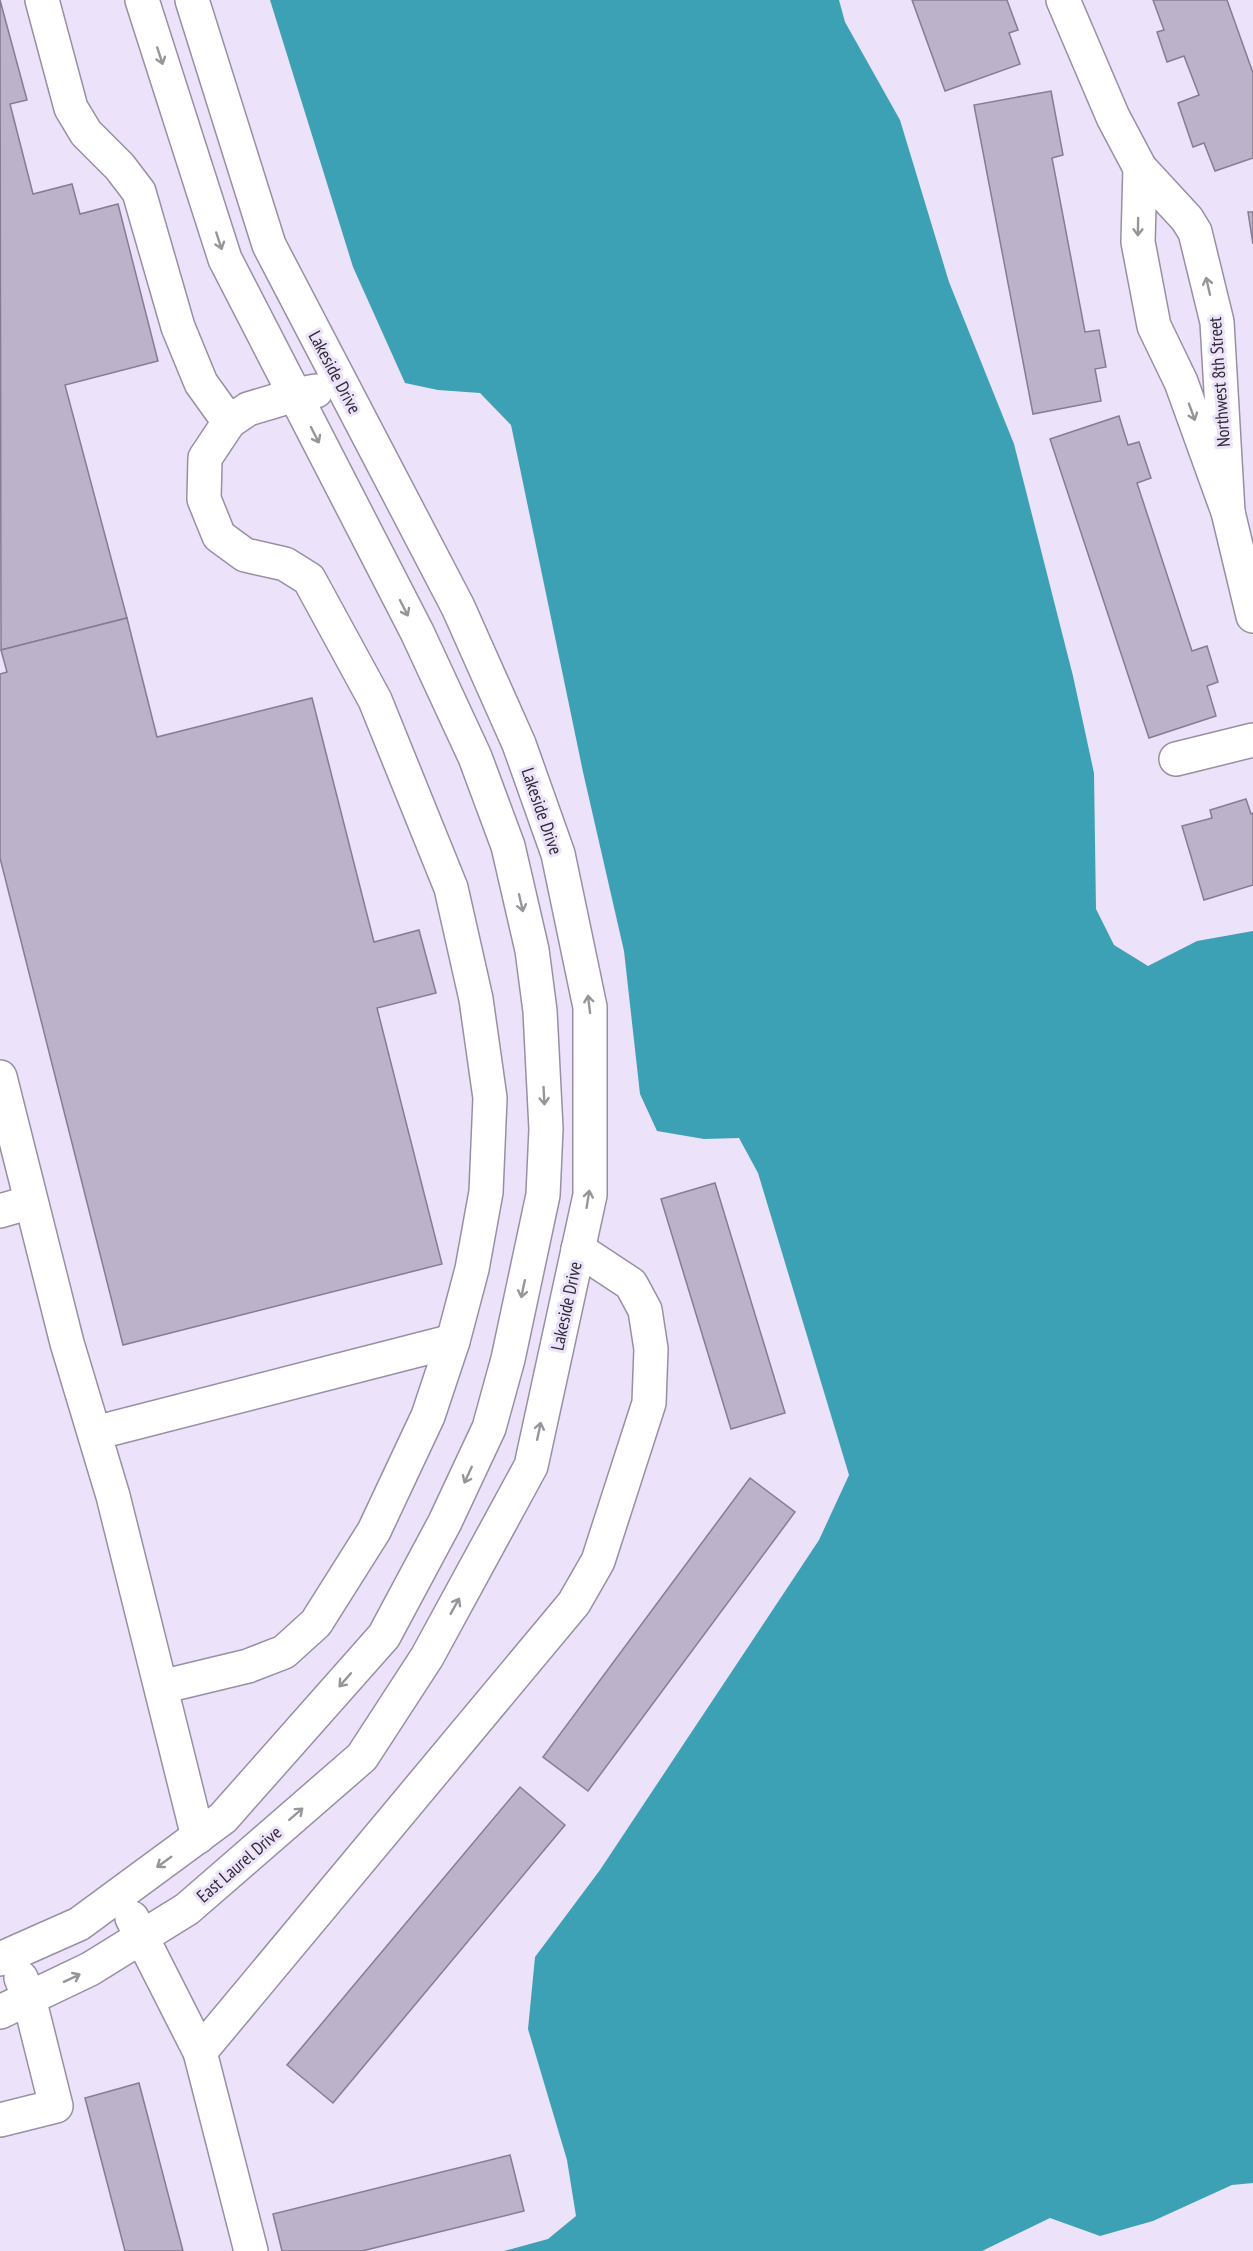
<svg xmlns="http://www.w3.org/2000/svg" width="1253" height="2251" font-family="'PT Sans Narrow',sans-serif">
<rect width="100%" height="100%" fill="#ece2fa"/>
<polygon fill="#3da1b5" points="270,0 839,0 845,22 900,120 949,282 1014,444 1073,676 1094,773 1096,909 1114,945 1148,966 1197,941 1253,931 1253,2183 1232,2185 1153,2221 1100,2236 1050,2218 982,2251 504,2251 548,2239 576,2216 567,2160 528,2029 535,1957 600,1870 819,1540 849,1475 758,1173 739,1138 704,1139 657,1131 640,1094 624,951 583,772 511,425 480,393 438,390 405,383 353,267"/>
<g fill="#bcb2ca" stroke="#867d93" stroke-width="1.5">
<polygon points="0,0 27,100 10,104 33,194 72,184 80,214 118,204 158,361 65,385 127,618 1,650"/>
<polygon points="912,0 1007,0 1018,30 1009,33 1020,64 945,91"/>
<polygon points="1153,0 1227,0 1253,73 1253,158 1215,171 1204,143 1193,147 1178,103 1199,95 1184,56 1167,62 1157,32 1164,30"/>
<polygon points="1051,91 1063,155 1052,158 1085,332 1099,330 1106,367 1095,369 1101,401 1033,414 974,105"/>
<polygon points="1248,212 1253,212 1253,244"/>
<polygon points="1119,416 1128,445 1139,442 1151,478 1137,483 1192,651 1207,646 1218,682 1207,686 1216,716 1149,738 1050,439"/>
<polygon points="127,618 157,737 312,698 374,942 419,930 436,993 377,1008 442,1264 123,1345 0,858 0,674 7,672 1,650"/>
<polygon points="1246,799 1251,814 1253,813 1253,885 1204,900 1182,826 1212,818 1210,810"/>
<polygon points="715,1183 785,1413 731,1429 661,1199"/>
<polygon points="750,1478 795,1512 588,1791 543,1757"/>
<polygon points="520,1787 565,1825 333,2103 287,2065"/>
<polygon points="139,2083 183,2251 125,2251 85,2098"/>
<polygon points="510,2155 524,2211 362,2251 282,2251 273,2214"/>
</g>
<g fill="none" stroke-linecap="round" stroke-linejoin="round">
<defs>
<g id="minor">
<polyline points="42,0 71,108 86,133 120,167 139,192 178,327 201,383 229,422"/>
<polyline points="1063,0 1113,117 1140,168 1187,219 1195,232 1217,322 1228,512"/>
<polyline points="1140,168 1138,242 1154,326 1181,382 1228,512 1253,616"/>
<polyline points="1176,759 1253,740"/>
<polyline points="0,1077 67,1343 113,1496 198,1837"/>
<polyline points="0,1211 31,1202"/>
<polyline points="95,1433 453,1341"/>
<polyline points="161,1687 248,1666 284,1652 316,1623 374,1531 428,1416 453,1341 472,1269 486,1192 490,1098 476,999 451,888 375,700 309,579 285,564 245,555 219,536 204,499 205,458 229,422 248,409 295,395 316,391"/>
<polyline points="132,1918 200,2052 574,1603 598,1561 649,1403 651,1349 645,1310 631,1284 578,1249"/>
<polyline points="0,1959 79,1924 223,1818 384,1636 445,1522 489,1428 508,1359 543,1195 546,1129 540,1011 532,950 508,846 475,757 417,632 225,259 142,0"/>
<polyline points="0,2012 90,1969 187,1909 362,1757 427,1657 531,1466 590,1195 590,1007 558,854 519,744 458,607 269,245 192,0"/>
<polyline points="200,2052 251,2251"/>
<polyline points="0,2120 56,2106 29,1998 21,1978"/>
</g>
</defs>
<use href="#minor" stroke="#988fa5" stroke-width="36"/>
<use href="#minor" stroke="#fff" stroke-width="33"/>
</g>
<defs><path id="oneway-shaft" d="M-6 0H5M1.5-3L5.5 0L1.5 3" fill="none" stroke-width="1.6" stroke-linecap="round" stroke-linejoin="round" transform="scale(1.5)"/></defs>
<g stroke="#97959a">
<use href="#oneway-shaft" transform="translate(160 56) rotate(72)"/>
<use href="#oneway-shaft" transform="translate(1138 227) rotate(91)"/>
<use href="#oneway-shaft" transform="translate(219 241) rotate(72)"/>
<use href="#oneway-shaft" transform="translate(1208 286) rotate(-103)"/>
<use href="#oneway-shaft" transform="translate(1192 412) rotate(70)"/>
<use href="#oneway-shaft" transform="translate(315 435) rotate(63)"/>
<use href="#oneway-shaft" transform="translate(404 608) rotate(63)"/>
<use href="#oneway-shaft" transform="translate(521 903) rotate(77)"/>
<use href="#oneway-shaft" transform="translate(589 1004) rotate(-97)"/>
<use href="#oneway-shaft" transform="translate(544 1096) rotate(87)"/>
<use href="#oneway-shaft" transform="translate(588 1199) rotate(-81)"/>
<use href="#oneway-shaft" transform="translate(523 1289) rotate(102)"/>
<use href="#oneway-shaft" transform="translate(539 1431) rotate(-78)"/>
<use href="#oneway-shaft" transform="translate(468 1475) rotate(115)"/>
<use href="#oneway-shaft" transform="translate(455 1606) rotate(-61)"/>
<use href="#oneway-shaft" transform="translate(345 1680) rotate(131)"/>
<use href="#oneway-shaft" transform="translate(296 1814) rotate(-41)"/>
<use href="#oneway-shaft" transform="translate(164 1862) rotate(144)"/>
<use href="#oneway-shaft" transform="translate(72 1978) rotate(-25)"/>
</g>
<g text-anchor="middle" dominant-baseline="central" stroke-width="6" stroke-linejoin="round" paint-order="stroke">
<g font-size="18" fill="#2f2b35" stroke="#ece2fa">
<text transform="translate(335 372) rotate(62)">Lakeside Drive</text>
<text transform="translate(1219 382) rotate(-94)">Northwest 8th Street</text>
<text transform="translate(542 811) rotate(71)">Lakeside Drive</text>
<text transform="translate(566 1306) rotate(-78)">Lakeside Drive</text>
<text transform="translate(239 1864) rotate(-41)">East Laurel Drive</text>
</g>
</g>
</svg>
